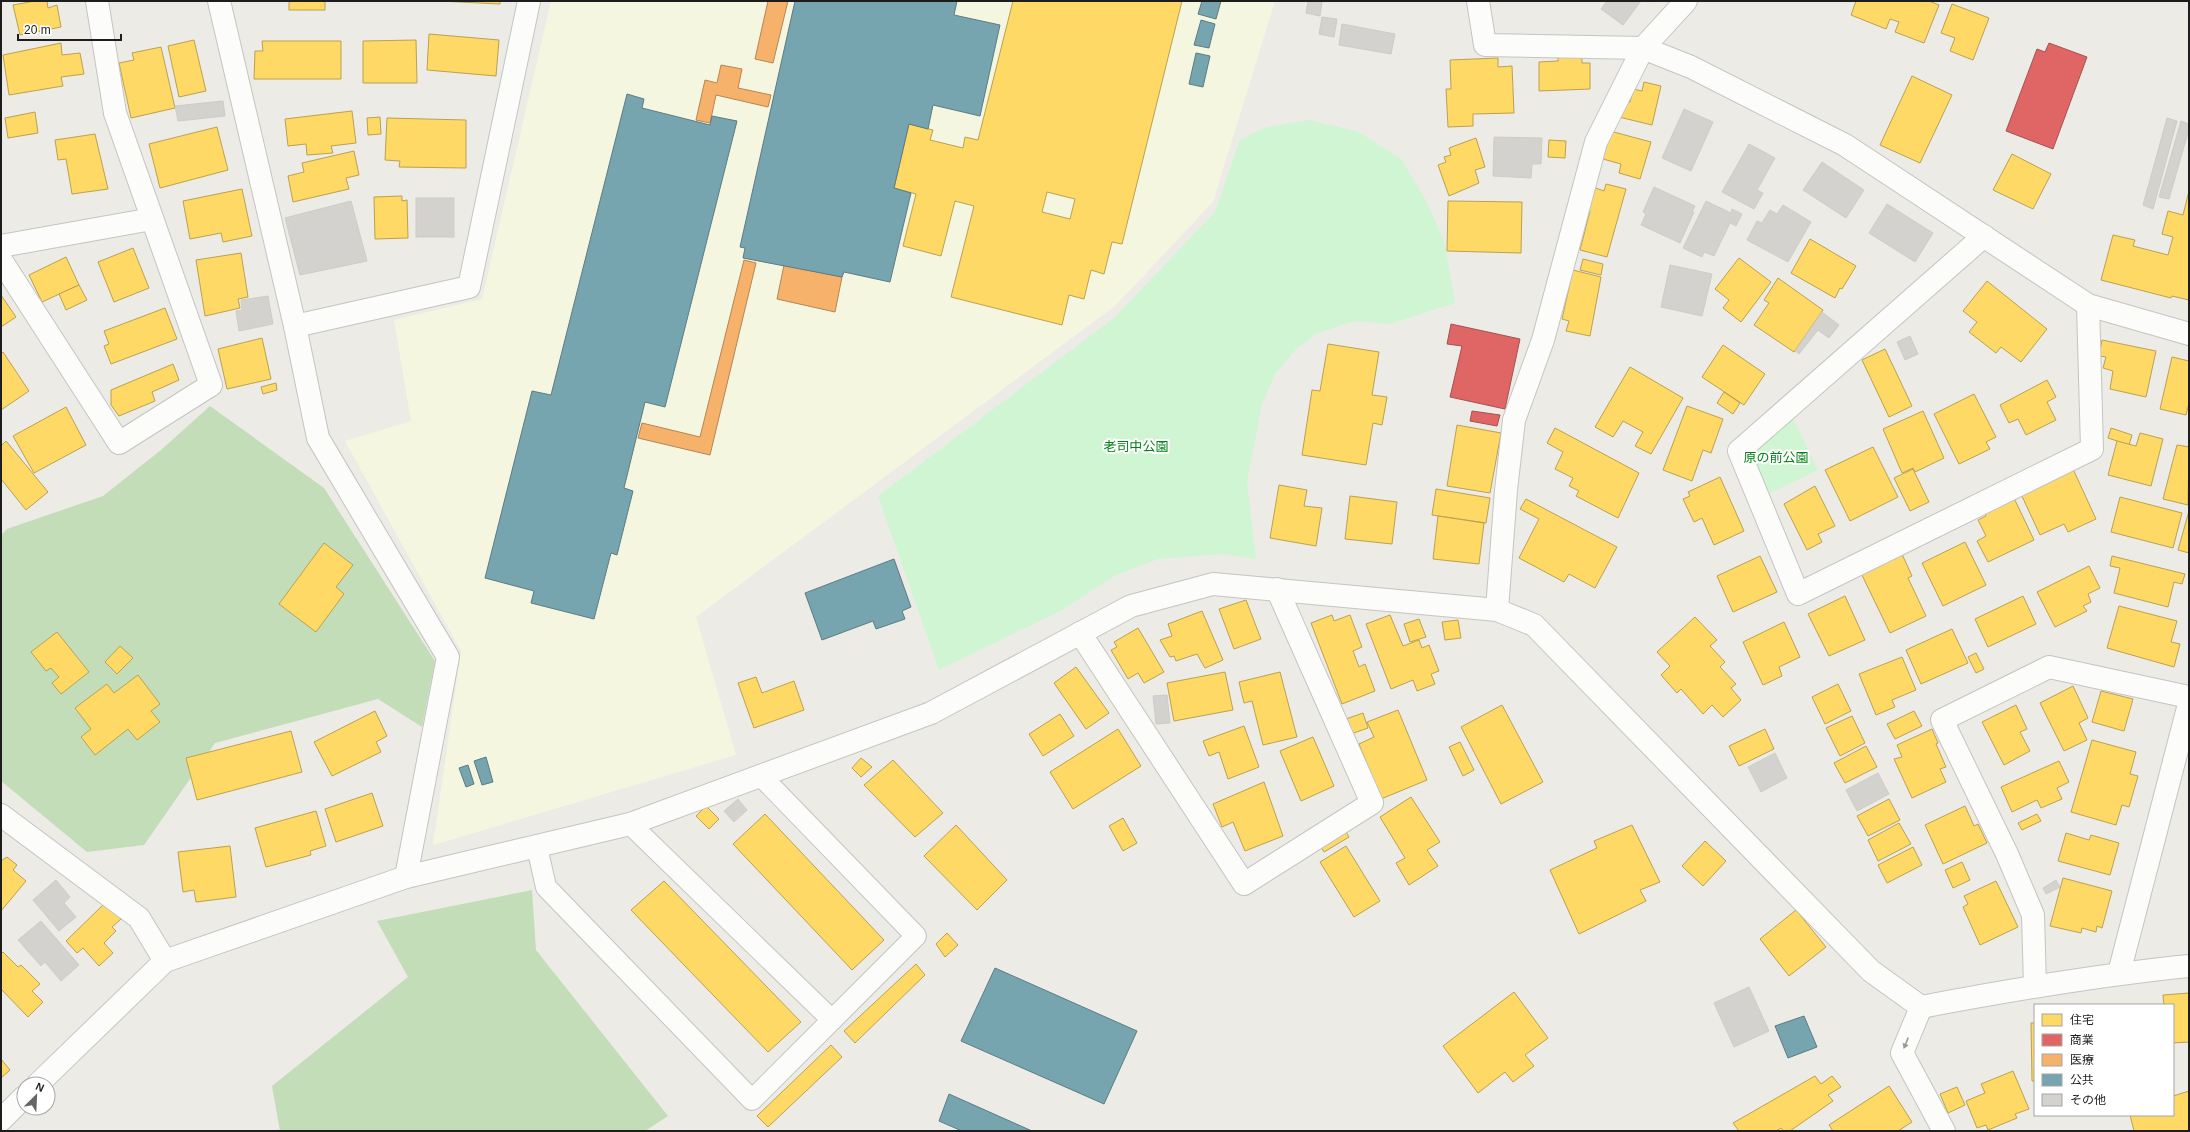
<svg xmlns="http://www.w3.org/2000/svg" width="2190" height="1132" font-family="Helvetica,'Noto Sans JP',sans-serif">
<rect width="100%" height="100%" fill="#ecebe5"/>
<polygon fill="#f5f6e0" points="551,1 1275,1 1213,202 1115,306 696,617 736,755 433,845 461,651 345,441 411,421 394,320 482,299"/>
<g fill="#c3ddb8">
<polygon points="210,406 324,488 435,661 422,727 378,699 215,743 144,845 87,852 1,781 1,535 7,529 103,496 161,450"/>
<polygon points="532,890 536,950 668,1116 645,1131 280,1131 272,1086 408,977 377,921"/>
</g>
<g fill="#d0f5d3">
<polygon points="1309,120 1359,132 1401,159 1425,199 1444,240 1455,303 1390,324 1355,321 1320,332 1297,348 1276,373 1262,404 1247,482 1256,559 1222,554 1158,559 1116,575 1062,610 939,670 878,496 1114,318 1215,212 1240,140 1263,128"/>
<polygon points="1788,408 1818,470 1758,499 1739,451"/>
</g>
<g fill="#ffd966" stroke="#bba150" fill-rule="evenodd">
<polygon points="35,1 47,1 48,8 57,5 61,27 20,35 13,5"/>
<rect x="289" y="1" width="36" height="9"/>
<polygon points="439,1 500,1 500,4"/>
<path d="M 1013,1 L 1182,1 L 1122,244 L 1112,242 L 1104,274 L 1091,270 L 1084,299 L 1069,295 L 1062,325 L 951,297 L 974,206 L 955,201 L 941,256 L 903,246 L 916,194 L 894,188 L 909,124 L 933,130 L 930,140 L 963,148 L 965,137 L 978,140 ZM 1047,192 L 1075,199 L 1070,219 L 1042,212 Z"/>
<polygon points="1856,1 1929,1 1939,5 1924,43 1895,32 1899,22 1890,19 1886,29 1851,15"/>
<polygon points="1952,4 1989,18 1973,60 1950,51 1955,38 1941,33"/>
<polygon points="429,34 499,40 496,76 427,70"/>
<polygon points="194,40 206,91 179,97 168,46"/>
<polygon points="416,40 417,83 363,83 363,41"/>
<polygon points="262,41 341,41 341,79 254,79 255,51 263,51"/>
<polygon points="61,43 62,55 80,53 84,74 61,77 63,86 9,95 3,55"/>
<polygon points="161,47 175,108 131,118 119,63 134,60 132,53"/>
<polygon points="1558,56 1582,57 1582,63 1590,63 1590,89 1539,91 1539,62 1558,61"/>
<polygon points="1498,58 1498,67 1512,66 1514,113 1473,114 1473,126 1448,127 1446,89 1451,89 1450,60"/>
<polygon points="1912,76 1952,95 1920,163 1880,145"/>
<polygon points="1644,82 1661,86 1652,125 1619,117 1623,100 1630,102 1633,89 1642,91"/>
<polygon points="352,111 356,143 331,146 333,153 307,155 306,144 288,146 285,119"/>
<polygon points="35,112 38,133 8,138 5,118"/>
<polygon points="380,117 381,134 368,135 367,118"/>
<polygon points="387,118 466,120 466,168 399,167 400,161 385,160"/>
<polygon points="217,127 228,170 160,188 149,144"/>
<polygon points="1610,131 1651,142 1640,179 1619,173 1621,164 1603,159"/>
<polygon points="95,134 108,189 72,194 66,159 58,160 55,140"/>
<polygon points="1476,138 1485,167 1475,170 1479,183 1449,196 1438,165 1446,162 1444,157 1451,155 1449,148"/>
<polygon points="1549,140 1566,141 1565,158 1548,157"/>
<polygon points="354,151 359,175 346,178 349,189 293,202 288,176 304,172 302,163"/>
<polygon points="2012,154 2051,174 2033,209 1993,190"/>
<polygon points="1606,184 1626,189 1607,257 1580,250 1590,211 1586,211 1593,187 1604,191"/>
<polygon points="242,189 252,236 223,242 221,233 190,239 183,201"/>
<polygon points="2189,191 2189,300 2172,296 2171,298 2101,280 2113,235 2135,240 2133,246 2168,255 2173,237 2162,234 2168,211 2183,215"/>
<polygon points="402,196 402,201 407,200 408,238 375,239 374,197"/>
<polygon points="1448,201 1522,202 1521,253 1447,251"/>
<polygon points="1810,239 1856,266 1842,289 1840,288 1835,298 1791,273"/>
<polygon points="133,248 149,288 114,302 98,262"/>
<polygon points="241,253 248,297 238,299 240,308 205,316 196,260"/>
<polygon points="66,257 79,285 42,302 29,275"/>
<polygon points="1739,258 1771,282 1741,322 1723,308 1729,300 1715,289"/>
<polygon points="1583,259 1603,264 1601,275 1580,270"/>
<polygon points="1573,270 1601,277 1590,336 1566,331 1569,321 1562,319"/>
<polygon points="1778,278 1823,310 1794,352 1754,325 1769,303 1764,300"/>
<polygon points="1987,281 2047,329 2021,362 2001,347 1996,353 1969,332 1977,322 1963,311"/>
<polygon points="79,285 87,300 66,310 59,294"/>
<polygon points="1,295 16,317 1,327"/>
<polygon points="165,308 177,339 111,364 104,346 109,344 104,331"/>
<polygon points="262,338 271,379 227,389 218,349"/>
<polygon points="2102,340 2156,351 2146,397 2110,389 2113,371 2103,368 2106,357 2099,356"/>
<polygon points="1328,344 1379,352 1372,395 1387,397 1382,425 1373,423 1366,465 1302,455 1312,390 1320,391"/>
<polygon points="1723,345 1765,374 1744,405 1702,377"/>
<polygon points="1885,349 1912,406 1889,417 1862,360"/>
<polygon points="3,352 29,391 1,410 1,354"/>
<polygon points="2172,357 2189,361 2189,403 2186,415 2160,409"/>
<polygon points="173,364 179,380 152,392 155,401 119,416 111,405 111,390"/>
<polygon points="1630,367 1683,398 1651,454 1635,446 1643,432 1623,421 1613,437 1595,427"/>
<polygon points="2047,380 2056,397 2047,402 2056,420 2026,435 2018,419 2009,423 2000,405"/>
<polygon points="276,383 277,390 263,394 261,387"/>
<polygon points="1724,392 1740,403 1733,414 1717,403"/>
<polygon points="1974,394 1996,437 1986,442 1990,449 1959,464 1934,414"/>
<polygon points="1687,406 1723,419 1711,453 1703,450 1692,481 1663,470"/>
<polygon points="66,407 86,445 34,473 13,436"/>
<polygon points="1923,411 1944,458 1915,472 1913,468 1902,473 1883,429"/>
<polygon points="1457,425 1501,433 1490,493 1447,486"/>
<polygon points="1555,428 1639,473 1618,518 1576,496 1579,491 1569,486 1573,478 1555,469 1563,452 1547,443"/>
<polygon points="2111,428 2132,435 2129,445 2108,438"/>
<polygon points="2140,433 2163,439 2151,486 2108,475 2117,441 2136,446"/>
<polygon points="6,441 48,492 26,510 1,479 1,446"/>
<polygon points="2177,445 2189,447 2188,505 2163,499"/>
<polygon points="1873,447 1898,497 1850,521 1825,470"/>
<polygon points="1913,469 1929,502 1910,511 1894,478"/>
<polygon points="2073,469 2096,519 2068,532 2064,524 2040,535 2021,494"/>
<polygon points="1720,477 1744,531 1714,545 1702,518 1694,522 1683,499 1690,496 1688,492"/>
<polygon points="1279,485 1307,490 1304,506 1322,508 1316,546 1270,538"/>
<polygon points="1815,486 1835,526 1818,534 1822,542 1807,550 1784,504"/>
<polygon points="1436,489 1490,498 1486,523 1432,515"/>
<polygon points="1350,496 1397,502 1392,544 1345,539"/>
<polygon points="2013,496 2034,540 1988,562 1977,541 1986,536 1978,520 1986,516 1984,510"/>
<polygon points="2120,497 2182,513 2173,548 2111,532"/>
<polygon points="1526,499 1617,547 1595,588 1569,574 1564,582 1519,558 1539,519 1520,509"/>
<polygon points="2189,511 2189,553 2178,550"/>
<polygon points="1438,516 1484,523 1479,564 1433,559"/>
<polygon points="1965,542 1986,585 1943,606 1922,563"/>
<polygon points="324,543 353,565 336,587 344,594 316,632 279,604"/>
<polygon points="1901,552 1912,576 1908,578 1926,616 1890,633 1860,571"/>
<polygon points="1760,556 1777,592 1733,612 1717,576"/>
<polygon points="2112,556 2185,574 2182,584 2174,582 2168,607 2114,593 2120,568 2110,566"/>
<polygon points="2089,566 2100,588 2088,594 2091,602 2083,606 2087,611 2055,627 2037,592"/>
<polygon points="1845,596 1865,640 1829,656 1808,614"/>
<polygon points="2023,596 2036,624 1988,647 1975,619"/>
<polygon points="1246,600 1261,639 1234,649 1219,609"/>
<polygon points="2119,606 2177,621 2171,642 2180,644 2174,667 2107,648"/>
<polygon points="1202,611 1223,660 1205,668 1197,654 1176,661 1174,656 1170,657 1160,640 1172,636 1168,624"/>
<polygon points="1332,615 1334,621 1350,615 1362,647 1353,651 1359,667 1365,664 1375,691 1342,704 1311,623"/>
<polygon points="1390,615 1403,646 1419,640 1422,648 1429,645 1439,671 1431,674 1435,684 1417,691 1413,680 1391,689 1366,624"/>
<polygon points="1695,617 1717,640 1710,646 1725,662 1720,667 1736,684 1731,688 1741,700 1723,717 1712,705 1703,714 1681,689 1677,693 1661,675 1670,666 1657,652"/>
<polygon points="1419,619 1426,637 1410,642 1404,624"/>
<polygon points="1458,620 1461,638 1445,640 1442,622"/>
<polygon points="1784,622 1800,657 1779,667 1782,676 1763,685 1743,642"/>
<polygon points="1138,628 1164,672 1144,683 1138,673 1128,679 1111,650 1117,647 1114,642"/>
<polygon points="1952,629 1968,663 1921,684 1906,650"/>
<polygon points="57,632 89,672 61,694 52,683 59,677 51,668 46,671 31,652"/>
<polygon points="120,646 133,658 117,674 105,662"/>
<polygon points="1976,653 1984,669 1976,673 1968,657"/>
<polygon points="1902,657 1916,690 1892,700 1895,707 1876,715 1859,674"/>
<polygon points="1076,667 1109,713 1086,729 1054,683"/>
<polygon points="1225,672 1233,710 1174,721 1167,683"/>
<polygon points="1280,672 1297,737 1263,745 1252,701 1244,703 1239,682"/>
<polygon points="138,675 160,704 151,711 160,722 137,740 128,729 95,755 81,737 91,729 75,708 107,684 114,693"/>
<polygon points="756,677 762,693 794,681 804,710 754,728 738,683"/>
<polygon points="1838,684 1851,711 1825,724 1812,697"/>
<polygon points="2073,686 2088,718 2079,723 2087,740 2064,751 2040,703"/>
<polygon points="2101,691 2133,699 2124,731 2092,722"/>
<polygon points="1502,705 1543,782 1501,804 1461,727"/>
<polygon points="2016,705 2027,729 2020,732 2030,751 2004,765 1982,722"/>
<polygon points="1398,710 1427,780 1381,799 1359,744 1374,737 1367,722"/>
<polygon points="375,711 387,736 376,742 381,752 332,776 314,742"/>
<polygon points="1914,711 1922,726 1895,739 1887,724"/>
<polygon points="1363,713 1368,728 1351,734 1346,719"/>
<polygon points="1060,714 1074,736 1043,756 1029,734"/>
<polygon points="1852,716 1865,743 1840,756 1826,728"/>
<polygon points="1244,726 1259,767 1228,779 1219,752 1209,756 1203,741"/>
<polygon points="1118,729 1141,766 1073,809 1050,772"/>
<polygon points="1765,729 1774,749 1739,766 1729,746"/>
<polygon points="1932,729 1938,743 1936,744 1946,767 1940,769 1946,782 1912,798 1894,759 1902,757 1897,745"/>
<polygon points="291,731 302,772 197,800 186,758"/>
<polygon points="1313,737 1334,786 1301,801 1280,751"/>
<polygon points="2092,740 2136,752 2130,774 2138,776 2129,807 2122,805 2116,825 2071,812"/>
<polygon points="1460,742 1474,770 1463,776 1449,747"/>
<polygon points="1866,746 1877,767 1845,783 1834,763"/>
<polygon points="861,758 872,767 861,777 852,768"/>
<polygon points="893,760 943,813 915,837 864,785"/>
<polygon points="2059,761 2069,782 2057,788 2062,799 2041,808 2037,800 2012,812 2001,787"/>
<polygon points="1264,782 1283,836 1245,851 1233,822 1222,827 1213,804"/>
<polygon points="372,793 383,826 336,842 325,809"/>
<polygon points="1411,797 1440,842 1427,850 1438,866 1409,885 1396,863 1405,858 1380,817"/>
<polygon points="1889,799 1900,820 1868,836 1857,816"/>
<polygon points="706,806 719,819 709,829 696,816"/>
<polygon points="1965,806 1974,826 1978,824 1987,843 1943,864 1925,825"/>
<polygon points="316,811 326,846 310,851 311,855 266,867 255,828"/>
<polygon points="765,814 884,940 852,970 733,844"/>
<polygon points="2037,814 2041,821 2022,830 2018,823"/>
<polygon points="1123,818 1137,843 1123,851 1109,826"/>
<polygon points="1899,823 1911,844 1878,861 1868,840"/>
<polygon points="956,825 1007,880 977,910 924,856"/>
<polygon points="1632,825 1660,882 1640,890 1646,901 1579,934 1550,870 1597,848 1594,841"/>
<polygon points="1343,827 1349,837 1324,852 1318,842"/>
<polygon points="2066,833 2089,840 2091,835 2119,843 2110,875 2058,861"/>
<polygon points="1705,841 1726,861 1703,886 1682,866"/>
<polygon points="230,846 236,897 196,902 194,890 183,892 178,852"/>
<polygon points="1346,846 1380,901 1354,917 1320,862"/>
<polygon points="1913,847 1922,865 1887,883 1878,865"/>
<polygon points="7,857 17,865 13,870 26,881 1,911 1,861"/>
<polygon points="1962,862 1970,880 1953,888 1945,870"/>
<polygon points="2063,878 2112,891 2102,928 2097,926 2096,932 2082,928 2081,933 2050,926"/>
<polygon points="664,881 801,1022 768,1052 631,910"/>
<polygon points="1996,881 2018,927 1980,945 1963,907 1968,904 1964,896"/>
<polygon points="105,903 121,919 112,927 116,931 104,943 113,953 99,966 83,948 77,953 66,941"/>
<polygon points="1796,910 1826,947 1789,976 1760,939"/>
<polygon points="947,933 958,945 945,957 936,944"/>
<polygon points="3,952 18,967 21,965 40,984 32,991 43,1002 28,1017 1,989 1,954"/>
<polygon points="916,964 925,975 855,1043 844,1031"/>
<polygon points="1514,992 1548,1038 1525,1055 1534,1066 1513,1082 1505,1072 1478,1093 1443,1046"/>
<polygon points="2189,993 2189,1042 2173,1043 2173,1005 2164,1005 2163,995"/>
<polygon points="2031,1023 2035,1023 2035,1081 2032,1081"/>
<polygon points="831,1045 842,1057 768,1127 757,1116"/>
<polygon points="1,1059 10,1070 1,1078"/>
<polygon points="2013,1071 2029,1109 2015,1114 2017,1118 1988,1130 1986,1125 1977,1128 1966,1101 1985,1093 1981,1084"/>
<polygon points="1815,1076 1821,1084 1832,1076 1841,1087 1828,1095 1833,1101 1790,1131 1784,1131 1781,1128 1776,1131 1739,1131 1733,1123"/>
<polygon points="1889,1086 1912,1122 1898,1131 1833,1131 1829,1125"/>
<polygon points="1957,1087 1965,1105 1948,1113 1940,1094"/>
<polygon points="2189,1091 2189,1131 2134,1131 2130,1115 2173,1115 2173,1096"/>
</g>
<g fill="#e06666" stroke="#a65050">
<polygon points="2049,43 2087,57 2053,149 2006,131 2037,49 2045,52"/>
<polygon points="1451,324 1520,339 1505,409 1450,397 1462,346 1447,344"/>
<polygon points="1472,411 1500,415 1497,426 1470,421"/>
</g>
<g fill="#f6b26b" stroke="#b58554">
<polygon points="768,1 788,1 773,63 755,59"/>
<polygon points="721,65 742,69 738,88 771,95 768,107 716,95 710,123 696,120 705,80 717,83"/>
<polygon points="744,260 756,263 710,455 638,438 642,423 700,437"/>
<polygon points="784,265 842,277 835,312 777,299"/>
</g>
<g fill="#76a5af" stroke="#5b7c83">
<polygon points="795,1 957,1 954,15 1000,25 980,116 933,105 928,129 909,124 894,188 911,193 890,282 844,272 842,277 743,258 745,248 740,247"/>
<polygon points="1202,1 1221,1 1216,19 1198,14"/>
<polygon points="1201,20 1215,24 1209,48 1194,45"/>
<polygon points="1196,53 1210,56 1203,87 1189,84"/>
<polygon points="627,94 644,99 642,108 710,125 712,116 737,121 665,407 645,402 624,488 633,491 617,555 611,553 594,619 531,603 534,591 485,578 532,391 551,395"/>
<polygon points="894,559 911,607 902,611 905,619 876,629 873,621 822,640 805,593"/>
<polygon points="486,757 493,782 482,785 474,761"/>
<polygon points="468,765 474,784 466,787 459,768"/>
<polygon points="995,968 1137,1031 1104,1104 961,1041"/>
<polygon points="1804,1016 1817,1047 1788,1058 1775,1026"/>
<polygon points="949,1094 1032,1131 962,1131 939,1121"/>
</g>
<g fill="#d4d2ce" stroke="#cfccc6">
<polygon points="1308,1 1322,2 1320,16 1306,13"/>
<polygon points="1607,1 1641,1 1623,25 1601,9"/>
<polygon points="1322,17 1337,19 1334,37 1319,34"/>
<polygon points="1342,24 1395,34 1391,54 1339,45"/>
<polygon points="223,101 225,116 178,121 175,106"/>
<polygon points="1684,109 1713,122 1691,171 1662,158"/>
<polygon points="2167,118 2177,121 2153,209 2143,205"/>
<polygon points="2181,121 2189,124 2189,129 2169,199 2159,197"/>
<polygon points="1494,137 1542,138 1541,164 1532,164 1531,178 1493,176"/>
<polygon points="1749,144 1775,158 1757,190 1763,193 1754,209 1722,192"/>
<polygon points="1822,162 1864,190 1846,218 1803,190"/>
<polygon points="1654,187 1695,206 1692,212 1694,212 1680,243 1641,225 1646,214 1643,212"/>
<rect x="416" y="198" width="38" height="39"/>
<polygon points="351,201 367,261 300,275 285,218"/>
<polygon points="1706,201 1731,213 1732,209 1742,214 1736,226 1730,223 1714,256 1704,252 1702,257 1683,248"/>
<polygon points="1887,204 1933,233 1915,262 1869,233"/>
<polygon points="1783,205 1811,222 1788,262 1747,240 1757,221 1762,223 1770,210 1777,214"/>
<polygon points="1670,265 1712,274 1702,316 1661,307"/>
<polygon points="268,296 273,324 239,331 236,311 242,310 241,300"/>
<polygon points="1822,312 1839,325 1829,338 1818,330 1799,354 1795,351"/>
<polygon points="1910,336 1918,354 1905,360 1897,342"/>
<polygon points="1167,695 1170,723 1156,724 1153,696"/>
<polygon points="1775,753 1787,778 1761,792 1748,767"/>
<polygon points="1878,773 1889,794 1857,811 1846,790"/>
<polygon points="738,799 747,810 734,822 724,811"/>
<polygon points="56,880 70,897 64,903 76,917 59,931 33,900"/>
<polygon points="2056,880 2060,887 2046,894 2043,888"/>
<polygon points="41,921 79,965 61,981 45,962 41,966 18,940"/>
<polygon points="1749,987 1769,1031 1734,1047 1714,1003"/>
</g>
<g fill="none" stroke-linecap="round" stroke-linejoin="round">
<defs>
<g id="lane">
<polyline points="630,824 832,1020"/>
<polyline points="537,847 546,887 752,1100 916,936 761,776"/>
</g>
<g id="street">
<polyline points="219,1 295,326 318,438 448,657 406,877 630,824 931,713 1131,606 1213,584 1497,610"/>
<polyline points="1478,1 1485,45 1643,48 1691,67 1845,145 2088,305 2189,334"/>
<path d="M 1686,1 L 1643,48 L 1596,142 L 1543,340 L 1514,420 L 1506,490 L 1497,610 L 1534,625 L 1871,971 L 1921,1007 C 2010,990 2099,975 2189,966"/>
<polyline points="1984,236 1739,451 1798,594 2092,449 2088,305"/>
<polyline points="1,246 152,219"/>
<polyline points="1,260 119,443 211,385 115,113 97,1"/>
<polyline points="295,326 469,287 529,1"/>
<polyline points="1080,633 1244,884 1372,803 1277,589"/>
<polyline points="1,815 139,918 165,961"/>
<polyline points="2119,973 2189,704"/>
<polyline points="2035,986 2033,915 2007,854 1942,720 2049,667 2189,697"/>
<polyline points="1921,1007 1902,1053 1944,1131"/>
<polyline points="38,1084 165,961 406,877"/>
<polyline points="1,1120 24,1097"/>
</g>
</defs>
<use href="#lane" stroke="#c4c4c1" stroke-width="22"/>
<use href="#street" stroke="#c4c4c1" stroke-width="24"/>
<use href="#lane" stroke="#fcfcfb" stroke-width="20"/>
<use href="#street" stroke="#fcfcfb" stroke-width="22"/>
</g>
<defs><path id="oneway-solid" d="M-6-.8H1V-3.2L6.5 0L1 3.2V.8H-6Z"/></defs>
<use fill="#989897" href="#oneway-solid" transform="translate(1906 1043) rotate(112)"/>
<g text-anchor="middle" dominant-baseline="central" stroke-width="4" stroke-linejoin="round" paint-order="stroke">
<g font-size="13" fill="#038317" stroke="#fff">
<text x="1136" y="446">老司中公園</text>
<text x="1776" y="457">原の前公園</text>
</g>
</g>
<rect width="2190" height="1132" fill="none" stroke="#1d1d1d" stroke-width="4"/>
<rect x="2034" y="1004" width="140" height="112" fill="#ffffff" stroke="#a5a5a5"/>
<rect x="2042" y="1014" width="20" height="12" fill="#ffd966" stroke="#a5a5a5"/>
<text x="2070" y="1024" font-size="12" fill="#1d1d1d">住宅</text>
<rect x="2042" y="1034" width="20" height="12" fill="#e06666" stroke="#a5a5a5"/>
<text x="2070" y="1044" font-size="12" fill="#1d1d1d">商業</text>
<rect x="2042" y="1054" width="20" height="12" fill="#f6b26b" stroke="#a5a5a5"/>
<text x="2070" y="1064" font-size="12" fill="#1d1d1d">医療</text>
<rect x="2042" y="1074" width="20" height="12" fill="#76a5af" stroke="#a5a5a5"/>
<text x="2070" y="1084" font-size="12" fill="#1d1d1d">公共</text>
<rect x="2042" y="1094" width="20" height="12" fill="#d4d2ce" stroke="#a5a5a5"/>
<text x="2070" y="1104" font-size="12" fill="#1d1d1d">その他</text>
<g transform="translate(36 1096) rotate(24)"><circle r="19" fill="#ffffff" stroke="#a5a5a5"/>
<path d="M0-3L7 15L0 10L-7 15Z" fill="#656563"/>
<text y="-6" font-size="11" font-weight="bold" text-anchor="middle" fill="#1d1d1d">N</text>
</g>
<path d="M18 34v6h103v-6" fill="none" stroke="#1d1d1d" stroke-width="2"/>
<text x="24" y="34" font-size="12" fill="#1d1d1d" stroke="#ffffff" stroke-width="3" paint-order="stroke">20 m</text>
</svg>
